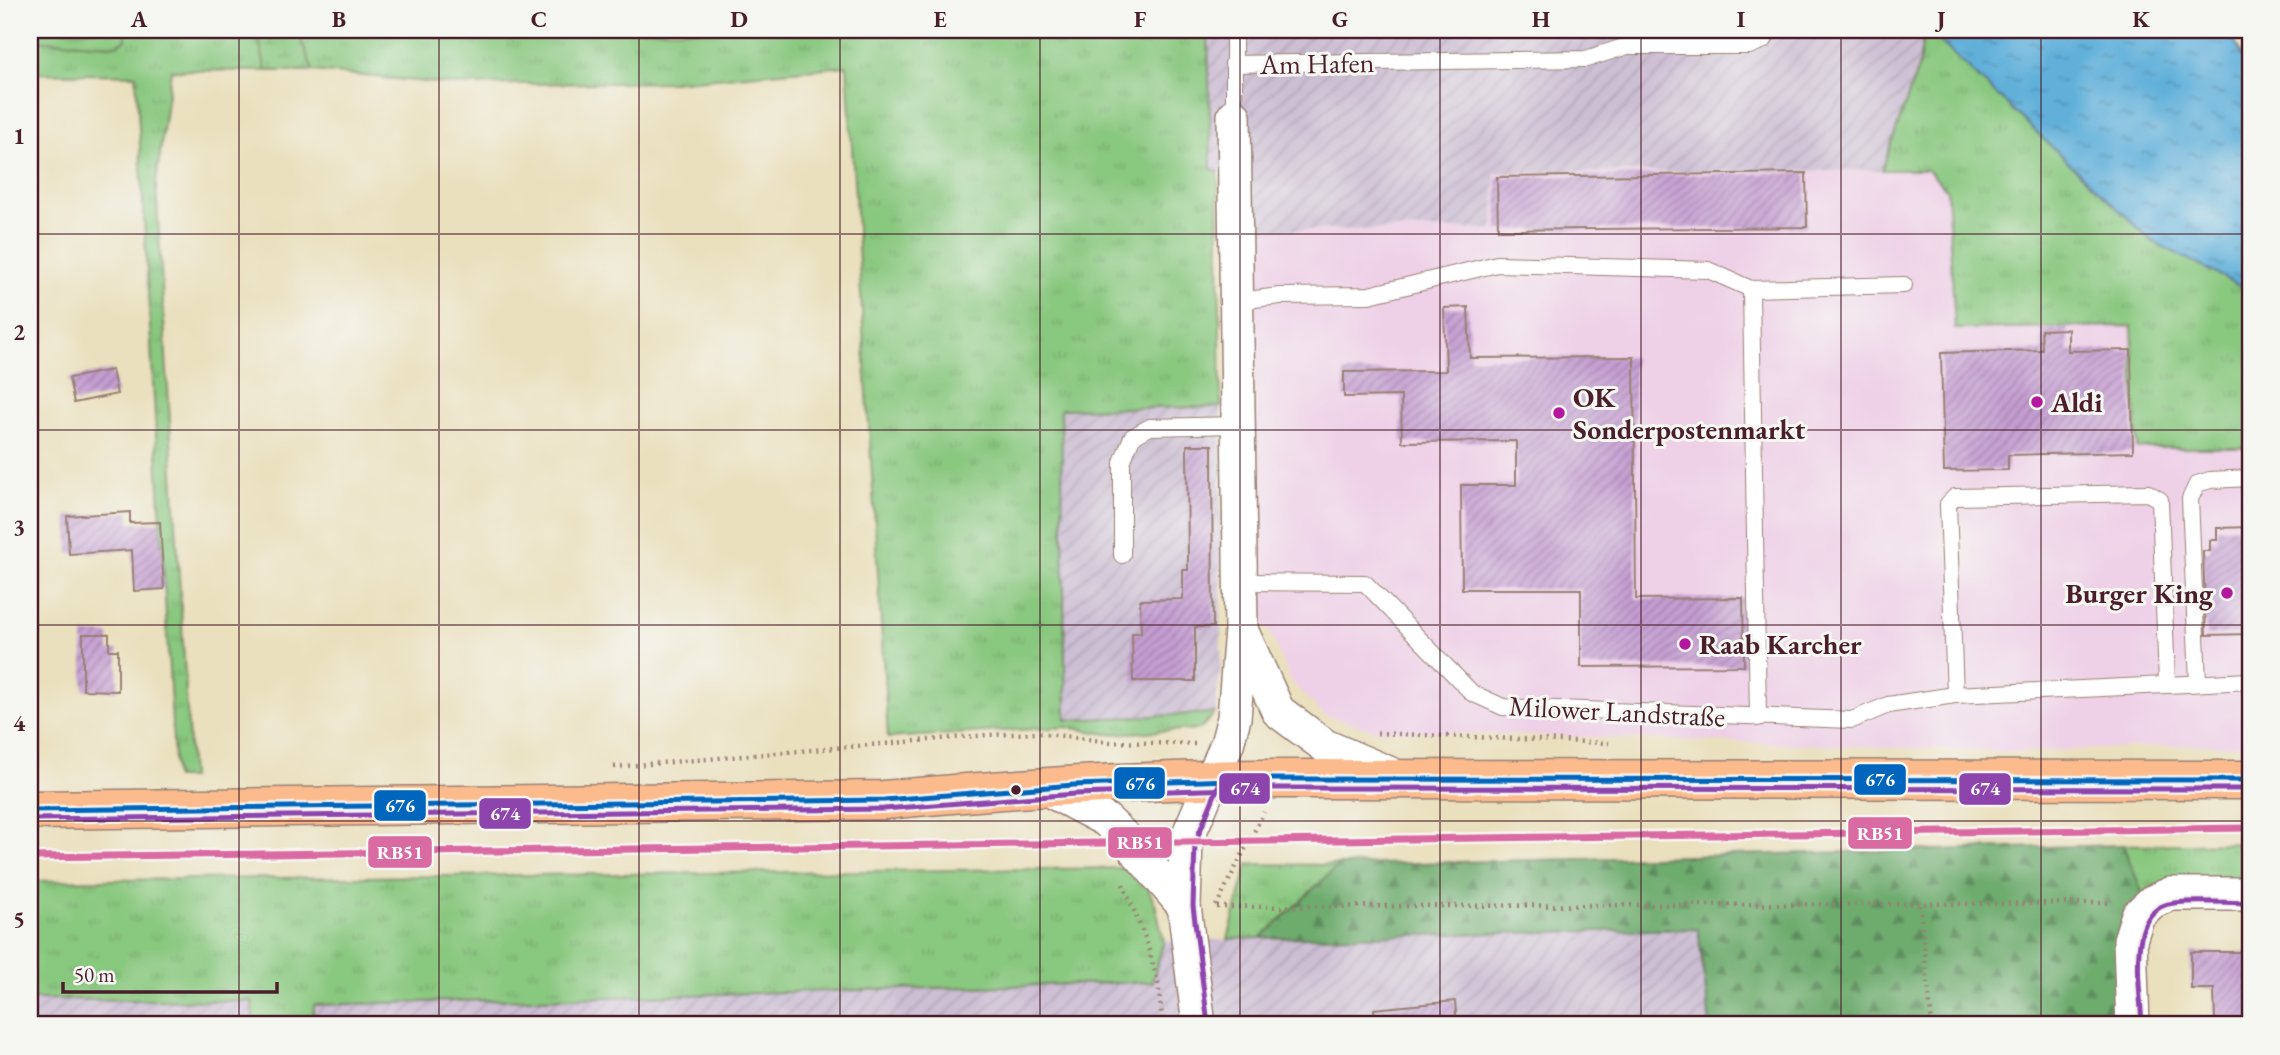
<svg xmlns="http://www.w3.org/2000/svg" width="2280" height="1055" font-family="'EB Garamond',serif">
<defs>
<pattern id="industrial-furrows" width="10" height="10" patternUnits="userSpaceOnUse" patternTransform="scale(1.75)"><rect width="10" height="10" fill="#ccbed3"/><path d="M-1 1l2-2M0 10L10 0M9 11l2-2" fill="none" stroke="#b1a3b5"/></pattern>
<pattern id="grass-tufts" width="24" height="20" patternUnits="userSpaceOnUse" patternTransform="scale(1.75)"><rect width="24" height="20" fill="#89c87f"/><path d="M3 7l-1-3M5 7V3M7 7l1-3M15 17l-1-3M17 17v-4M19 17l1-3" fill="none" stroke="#78ab6e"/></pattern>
<pattern id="forest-firs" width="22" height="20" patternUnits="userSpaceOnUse" patternTransform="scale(1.75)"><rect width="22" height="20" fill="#6eac6e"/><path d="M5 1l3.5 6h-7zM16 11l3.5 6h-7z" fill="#5c8b5b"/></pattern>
<pattern id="wetland-marsh" width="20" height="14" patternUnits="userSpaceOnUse" patternTransform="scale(1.75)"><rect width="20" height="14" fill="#89c87f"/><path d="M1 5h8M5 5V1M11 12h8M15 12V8" fill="none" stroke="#78ab6e"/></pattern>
<pattern id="water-ripples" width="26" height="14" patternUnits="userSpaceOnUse" patternTransform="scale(1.75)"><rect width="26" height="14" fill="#60b0da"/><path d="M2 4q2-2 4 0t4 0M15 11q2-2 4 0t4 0" fill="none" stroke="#518fb1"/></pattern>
<pattern id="building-hatch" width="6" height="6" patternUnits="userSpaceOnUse" patternTransform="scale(1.75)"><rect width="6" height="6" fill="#c49dd1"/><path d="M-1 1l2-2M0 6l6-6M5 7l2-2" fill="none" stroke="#a17faa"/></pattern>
</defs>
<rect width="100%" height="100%" fill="#f6f6f2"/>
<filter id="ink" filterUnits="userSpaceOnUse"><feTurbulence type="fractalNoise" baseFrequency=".0143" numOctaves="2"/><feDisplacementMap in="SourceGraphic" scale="14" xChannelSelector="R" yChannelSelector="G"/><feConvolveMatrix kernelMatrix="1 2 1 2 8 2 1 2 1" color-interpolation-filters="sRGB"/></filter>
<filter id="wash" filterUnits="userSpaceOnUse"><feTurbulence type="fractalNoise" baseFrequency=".00686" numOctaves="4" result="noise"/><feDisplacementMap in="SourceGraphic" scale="28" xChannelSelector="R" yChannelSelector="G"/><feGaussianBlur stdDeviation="1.57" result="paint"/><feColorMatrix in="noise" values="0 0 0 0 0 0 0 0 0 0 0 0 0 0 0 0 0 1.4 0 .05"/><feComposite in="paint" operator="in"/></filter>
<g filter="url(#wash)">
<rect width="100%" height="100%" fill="#eae0bd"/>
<polygon fill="#eed0e7" points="1928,170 1947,190 1955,329 2133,326 2137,448 2250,448 2250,746 2194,745 2027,752 1374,730 1324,715 1290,680 1270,632 1254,617 1255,230 1494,229 1495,173"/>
<g fill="url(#industrial-furrows)">
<polygon points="1208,30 1924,30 1919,65 1882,170 1495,173 1494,229 1255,230 1218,171 1211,169"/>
<polygon points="1221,407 1221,662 1215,713 1066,720 1061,409"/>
<polygon points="1699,929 1710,1025 313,1025 313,1005 1152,982 1164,941"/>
<polygon points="30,999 253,1001 253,1025 30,1025"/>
</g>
<g fill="url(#grass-tufts)" stroke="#6a7455" stroke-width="2">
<polygon points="126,30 257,30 266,71 171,70 156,184 191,778 175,778 136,75 30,73 30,40 116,45 126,40"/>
<polygon points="294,30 1208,30 1211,169 1218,171 1221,407 1061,409 1066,720 1215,713 1200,729 1107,734 1066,727 888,738 847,66 672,82 456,85 313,71 298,32"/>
<polygon points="1924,30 1928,30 2152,241 2250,291 2250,448 2137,448 2132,326 1955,329 1947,190 1928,170 1882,170 1919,65"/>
<polygon points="2250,843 2250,883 2144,897 2123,845"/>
<polygon points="1248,864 1339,865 1261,938 1228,939"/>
<polygon points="1130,868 1145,882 1155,904 1164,941 1152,982 314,1005 313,1025 253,1025 252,1001 30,999 30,881"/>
</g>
<polygon fill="url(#forest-firs)" stroke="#5c664c" stroke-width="2" points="2123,845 2144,897 2124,1025 1710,1025 1698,929 1261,938 1339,865"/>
<g fill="url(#wetland-marsh)" stroke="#6a7455" stroke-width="2">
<polygon points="30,30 126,30 126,40 116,45 30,40"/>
<polygon points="257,30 294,30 298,32 313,71 266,71"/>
</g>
<polygon fill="url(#water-ripples)" stroke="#556882" stroke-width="2" points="1928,30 2230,30 2250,75 2250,291 2152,241"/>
<g id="blocks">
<g fill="url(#building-hatch)">
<polygon points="1806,173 1807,227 1498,230 1497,177"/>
<polygon points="1468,307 1470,358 1634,357 1636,599 1743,598 1744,666 1581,667 1581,589 1462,589 1461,485 1516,485 1516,441 1402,442 1401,396 1344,397 1344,372 1446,371 1444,308"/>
<polygon points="2068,329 2068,351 2131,350 2133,452 2008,455 2008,470 1944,471 1941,353 2042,350 2041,330"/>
<polygon points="112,370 117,394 74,403 69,378"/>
<polygon points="1187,445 1212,445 1213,627 1195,627 1195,681 1133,681 1132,633 1141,633 1140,600 1183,599 1183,570 1188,570"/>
<polygon points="130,512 130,523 160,522 164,589 134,591 132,550 69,554 67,516"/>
<polygon points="2250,527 2250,634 2206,635 2203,551 2210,551 2210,540 2217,540 2217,528"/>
<polygon points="83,634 109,634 109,650 118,650 118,691 83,690"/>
<polygon points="2191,952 2250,952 2250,1021 2215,1022 2214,989 2191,989"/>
<polygon points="1455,1001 1457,1025 1375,1025 1374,1009"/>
</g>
</g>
</g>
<g filter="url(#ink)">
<use href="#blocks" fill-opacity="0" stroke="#9a8074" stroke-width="2"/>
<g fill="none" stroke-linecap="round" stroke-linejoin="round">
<defs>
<g id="lane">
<polyline points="1234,30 1234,116"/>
<polyline points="1233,64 1586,59 1627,46 1749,46 1764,40 1770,30"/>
<polyline points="1751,289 1758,718"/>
<polyline points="1238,301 1280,296 1369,295 1497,264 1708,270 1751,289 1904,285"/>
<polyline points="1122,555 1122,462 1132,437 1150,427 1239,425"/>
<polyline points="1241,582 1365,583 1472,693 1503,707 1852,720 1888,705 1955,695 2250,681"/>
<polyline points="2198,682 2190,499 2197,484 2210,480 2250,478"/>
<polyline points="1955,695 1948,504 1955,497 2148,493 2160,500 2167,684"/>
</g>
<g id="street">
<polyline points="1242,632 1278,711 1325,746 1400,778"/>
<polyline points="1045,788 1106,820 1128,841 1184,906"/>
<polyline points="1199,1025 1184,906 1186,841 1227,744 1234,718 1241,630 1234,116"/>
<polyline points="2133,1025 2130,940 2138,915 2152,902 2170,894 2250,894"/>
</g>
<path id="primary" d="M 30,810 L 884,800 C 1011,788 1138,780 1265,779 L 2250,780"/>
</defs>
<use href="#lane" stroke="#9a8074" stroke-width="18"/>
<use href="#street" stroke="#9a8074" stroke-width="36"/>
<use href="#primary" stroke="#9a8074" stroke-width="41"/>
<g stroke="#9a8074" stroke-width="4.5" stroke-dasharray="2 5" stroke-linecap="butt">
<polyline points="1377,733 1609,743"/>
<polyline points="614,767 987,735 1039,733 1110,742 1195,744"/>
<polyline points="1123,884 1146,940 1158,983 1163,1025"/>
<polyline points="1920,905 1932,1025"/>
<polyline points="1216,906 1264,812"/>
<polyline points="1217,907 2112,903"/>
</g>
<use href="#lane" stroke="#fff" stroke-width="16"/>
<use href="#street" stroke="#fff" stroke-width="33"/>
<use href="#primary" stroke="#fbbb8d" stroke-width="38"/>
<defs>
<polyline id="bus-1" points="30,810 884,800 1074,785 1265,779 2250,780"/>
<g id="bus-2">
<polyline points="30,819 884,809 1075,794 1265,788 2250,789"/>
<polyline points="1208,1024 1193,906 1195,843 1220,782"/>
<path d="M 2142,1025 C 2141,990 2124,908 2174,903 C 2199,900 2225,903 2250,903"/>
</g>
</defs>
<use href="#bus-1" stroke="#f6f6f2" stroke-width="10"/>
<use href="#bus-2" stroke="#f6f6f2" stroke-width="10"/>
<use href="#bus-1" stroke="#0065bd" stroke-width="5"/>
<use href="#bus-2" stroke="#8e44ad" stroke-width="5"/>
<defs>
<polyline id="rail-1" points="30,857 2250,828"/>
</defs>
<use href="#rail-1" stroke="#f6f6f2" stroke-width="12"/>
<use href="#rail-1" stroke="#da6ba2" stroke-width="7"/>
</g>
</g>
<path fill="none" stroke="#4a1f2b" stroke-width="2" stroke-opacity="0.55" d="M 239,30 L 239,1025M 439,30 L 439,1025M 639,30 L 639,1025M 840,30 L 840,1025M 1040,30 L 1040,1025M 1240,30 L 1240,1025M 1440,30 L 1440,1025M 1641,30 L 1641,1025M 1841,30 L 1841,1025M 2041,30 L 2041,1025M 30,234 L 2250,234M 30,430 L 2250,430M 30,625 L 2250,625M 30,821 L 2250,821"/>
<g fill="#b5179e" stroke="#f6f6f2" stroke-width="2.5">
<circle cx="2037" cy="402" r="7"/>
<circle cx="1559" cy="413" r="7"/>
<circle cx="2227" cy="593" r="7"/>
<circle cx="1685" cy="644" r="7"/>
</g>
<circle fill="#4a1f2b" stroke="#f6f6f2" stroke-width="2.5" cx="1016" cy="790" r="6"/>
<g text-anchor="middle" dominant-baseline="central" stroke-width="6" stroke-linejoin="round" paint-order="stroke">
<g font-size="28" fill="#4a1f2b" stroke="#f6f6f2">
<text transform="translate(1317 63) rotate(-1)">Am Hafen</text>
<text transform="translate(1617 711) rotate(3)">Milower Landstraße</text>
</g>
<g font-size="28" font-weight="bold" fill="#4a1f2b" stroke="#f6f6f2" text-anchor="start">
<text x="1573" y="397">OK<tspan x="1573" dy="32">Sonderpostenmarkt</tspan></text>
<text x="2051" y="402">Aldi</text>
<text x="2213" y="593" text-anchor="end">Burger King</text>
<text x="1699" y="644">Raab Karcher</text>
</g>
</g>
<g stroke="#f6f6f2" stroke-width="2.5">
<rect x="1853" y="763" width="54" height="33" rx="7" fill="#0065bd"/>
<rect x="1113" y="766" width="53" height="34" rx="7" fill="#0065bd"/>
<rect x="1218" y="772" width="53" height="33" rx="7" fill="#8e44ad"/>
<rect x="1958" y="772" width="54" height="34" rx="7" fill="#8e44ad"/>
<rect x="373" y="789" width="54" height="33" rx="7" fill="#0065bd"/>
<rect x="478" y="797" width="54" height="33" rx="7" fill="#8e44ad"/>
<rect x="1847" y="816" width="66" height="34" rx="7" fill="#da6ba2"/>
<rect x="1107" y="826" width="66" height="33" rx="7" fill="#da6ba2"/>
<rect x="367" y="835" width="66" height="34" rx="7" fill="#da6ba2"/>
</g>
<g font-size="19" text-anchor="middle" font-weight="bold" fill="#fff">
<text x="1880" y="786">676</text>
<text x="1140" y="790">676</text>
<text x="1245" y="795">674</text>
<text x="1985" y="795">674</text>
<text x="400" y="812">676</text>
<text x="505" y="820">674</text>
<text x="1880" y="840">RB51</text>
<text x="1140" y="849">RB51</text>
<text x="400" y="859">RB51</text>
</g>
<rect width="2280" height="1055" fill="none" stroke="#f6f6f2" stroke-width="77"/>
<path d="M63 982v10h214v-10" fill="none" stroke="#4a1f2b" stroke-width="3.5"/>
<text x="74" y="982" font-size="21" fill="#4a1f2b" stroke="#f6f6f2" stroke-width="5" paint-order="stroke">50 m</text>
<rect x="38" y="38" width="2204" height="978" fill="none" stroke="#4a1f2b" stroke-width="2.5"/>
<g font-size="23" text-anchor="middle" font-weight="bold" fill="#4a1f2b">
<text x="139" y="27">A</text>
<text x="339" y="27">B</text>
<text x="539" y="27">C</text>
<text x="739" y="27">D</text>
<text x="940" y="27">E</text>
<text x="1140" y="27">F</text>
<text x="1340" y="27">G</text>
<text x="1541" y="27">H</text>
<text x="1741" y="27">I</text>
<text x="1941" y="27">J</text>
<text x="2141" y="27">K</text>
<text x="19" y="144">1</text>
<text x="19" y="340">2</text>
<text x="19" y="535">3</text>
<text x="19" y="731">4</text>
<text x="19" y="927">5</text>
</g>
</svg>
